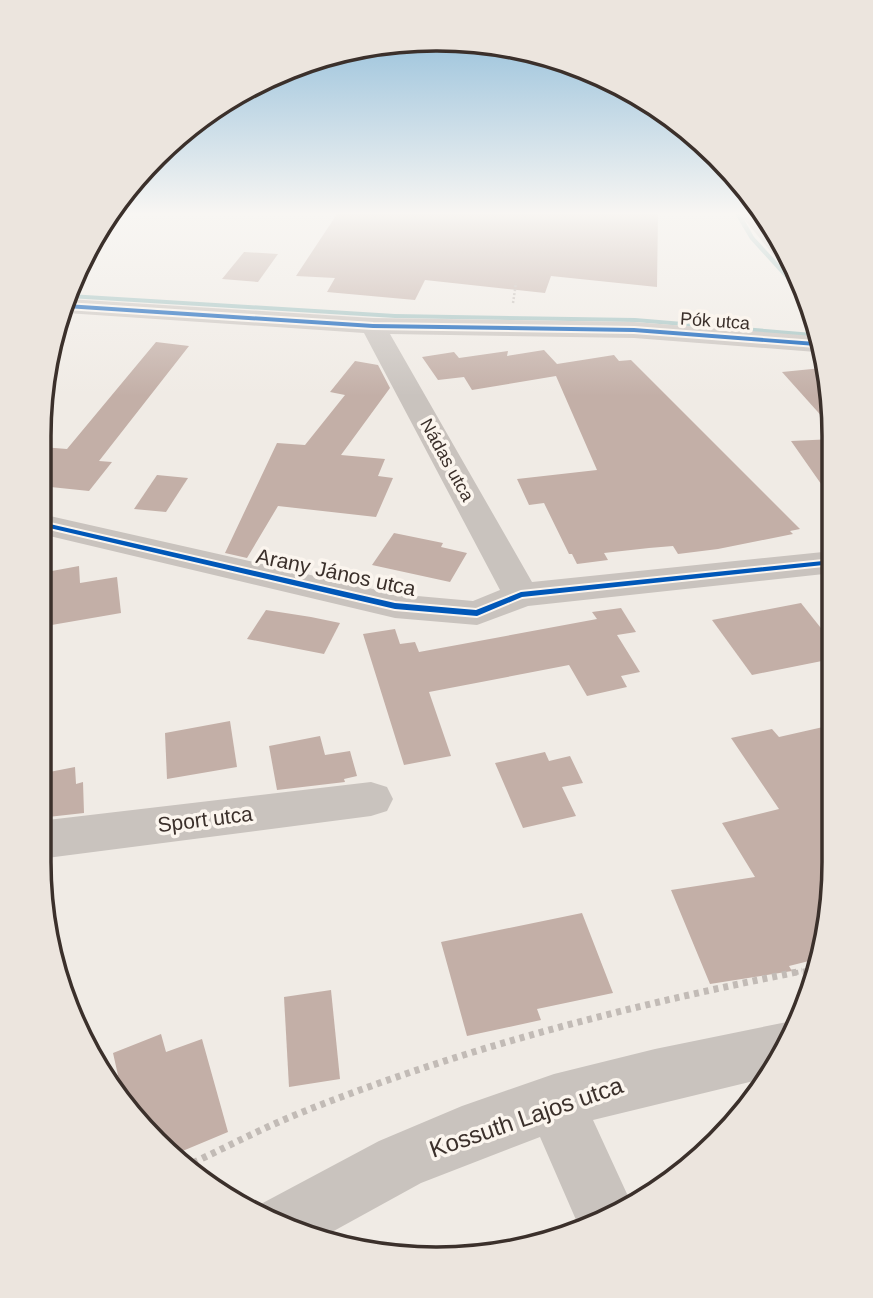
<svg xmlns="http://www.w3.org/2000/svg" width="873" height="1298" font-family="Helvetica,sans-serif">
<rect width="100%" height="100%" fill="#f0ebe5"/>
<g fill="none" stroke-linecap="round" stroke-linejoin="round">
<g fill="#a1c2c1" fill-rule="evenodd">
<polygon points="735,214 741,214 754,237 801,288 803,295 800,294 750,239"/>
<polygon points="69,294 395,314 635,318 813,333 814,337 635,322 395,318 69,298"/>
</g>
</g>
<g fill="#c3afa7">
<polygon points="337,214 658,214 657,287 551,276 545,293 425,280 415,300 327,292 335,278 296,276"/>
<polygon points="244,252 278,254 258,282 222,279"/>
<polygon points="156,342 189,346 99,461 112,462 89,491 41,486 42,447 67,449"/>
<polygon points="544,350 557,364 614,355 619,361 631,360 800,529 790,531 793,534 718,549 678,554 673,546 649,548 604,553 608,560 577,564 572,554 569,554 544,503 529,505 517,479 597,470 556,376 472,390 464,377 438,380 422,357 454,352 459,358 508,351 507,356"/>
<polygon points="355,361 378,365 390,388 341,455 385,459 378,476 393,478 376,517 278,506 247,558 225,553 277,443 305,445 345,395 330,392"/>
<polygon points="822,368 834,411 834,430 782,372"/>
<polygon points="834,439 833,472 833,501 791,441"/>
<polygon points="157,475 188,478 166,512 134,509"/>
<polygon points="394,533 443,543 441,547 467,553 450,582 372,565"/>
<polygon points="79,566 80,583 117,577 121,613 40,627 41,573"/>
<polygon points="801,603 832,642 832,659 752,675 712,620"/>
<polygon points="621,608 636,632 617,635 640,672 621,676 627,687 587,696 569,665 429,692 451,756 404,765 363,634 395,629 400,644 415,642 419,652 597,619 592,612"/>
<polygon points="266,610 311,617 340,623 324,654 247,639"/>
<polygon points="230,721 237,767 167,779 165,733"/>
<polygon points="832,725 831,914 817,959 789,966 792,971 710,984 671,890 755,877 722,823 779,809 731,738 772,729 779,737"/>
<polygon points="320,736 325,755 350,751 357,776 344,779 345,782 277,790 269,746"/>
<polygon points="545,752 549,761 570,756 583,783 562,787 576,816 523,828 495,763"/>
<polygon points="75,767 76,784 83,782 84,813 39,818 39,774"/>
<polygon points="582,913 613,993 537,1009 541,1020 467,1036 441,942"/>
<polygon points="331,990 340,1079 289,1087 284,997"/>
<polygon points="161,1034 166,1052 202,1039 228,1132 173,1155 124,1102 113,1053"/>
</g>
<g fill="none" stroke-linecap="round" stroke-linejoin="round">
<polyline stroke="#c2bbb6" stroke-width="2.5" stroke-dasharray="2 2" stroke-linecap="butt" points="513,303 516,283"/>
<polyline stroke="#c2bbb6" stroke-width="5" stroke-dasharray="4.5 4.5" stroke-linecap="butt" points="794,973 814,969"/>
<path stroke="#c2bbb6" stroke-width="7" stroke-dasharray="5 5" stroke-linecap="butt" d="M 184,1167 C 223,1149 260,1129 300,1113 C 462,1048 631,1005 802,971"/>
<g fill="#c9c3be" fill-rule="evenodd">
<polygon points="740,214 758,214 794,261 797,275 788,273"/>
<polygon points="68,299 373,318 634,322 814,336 816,352 634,338 390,334 532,582 833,551 833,573 528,606 477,625 395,618 41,534 41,514 395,594 473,601 500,590 364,333 66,313"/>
<polygon points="371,782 387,787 393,799 387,811 371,816 39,859 39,821"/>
<polygon points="787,1022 797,1026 794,1037 766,1078 593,1120 633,1207 580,1229 540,1137 421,1183 321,1238 285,1229 256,1213 259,1205 379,1141 462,1106 554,1074 655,1049"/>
</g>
<defs>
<g id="cycleway">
<polygon points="66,304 373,324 634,328 815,342 816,346 634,332 373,328 66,308"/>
<polygon points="41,522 395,603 476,610 521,592 833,560 833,564 522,597 477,616 395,609 41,526"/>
</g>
</defs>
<use href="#cycleway" stroke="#fbf5ee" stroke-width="4"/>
<use href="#cycleway" fill="#0057b8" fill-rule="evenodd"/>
</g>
<linearGradient id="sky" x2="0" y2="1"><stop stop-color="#8bbad8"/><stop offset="0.54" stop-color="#f8f6f3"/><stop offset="1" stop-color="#f8f6f3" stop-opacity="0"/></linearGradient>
<rect width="873" height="396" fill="url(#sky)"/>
<g text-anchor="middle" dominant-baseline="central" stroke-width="7" stroke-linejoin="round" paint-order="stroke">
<g font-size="18" fill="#3b302b" stroke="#fbf5ee">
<text transform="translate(715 321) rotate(4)">Pók utca</text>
<text transform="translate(447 460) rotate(61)">Nádas utca</text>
</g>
<g font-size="21" fill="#3b302b" stroke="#fbf5ee">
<text transform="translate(336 572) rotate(12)">Arany János utca</text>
<text transform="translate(205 819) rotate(-7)">Sport utca</text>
</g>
<g font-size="24" fill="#3b302b" stroke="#fbf5ee">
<text transform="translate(526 1117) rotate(-19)">Kossuth Lajos utca</text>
</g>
</g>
<path d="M0 0H873V1298H0ZM436 51H437A385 385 0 0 1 822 436V862A385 385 0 0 1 437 1247H436A385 385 0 0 1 51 862V436A385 385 0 0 1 436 51Z" fill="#ece5de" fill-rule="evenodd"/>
<path fill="none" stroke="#3b302b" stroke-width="3.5" d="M436 51H437A385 385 0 0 1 822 436V862A385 385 0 0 1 437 1247H436A385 385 0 0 1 51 862V436A385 385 0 0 1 436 51Z"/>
</svg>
